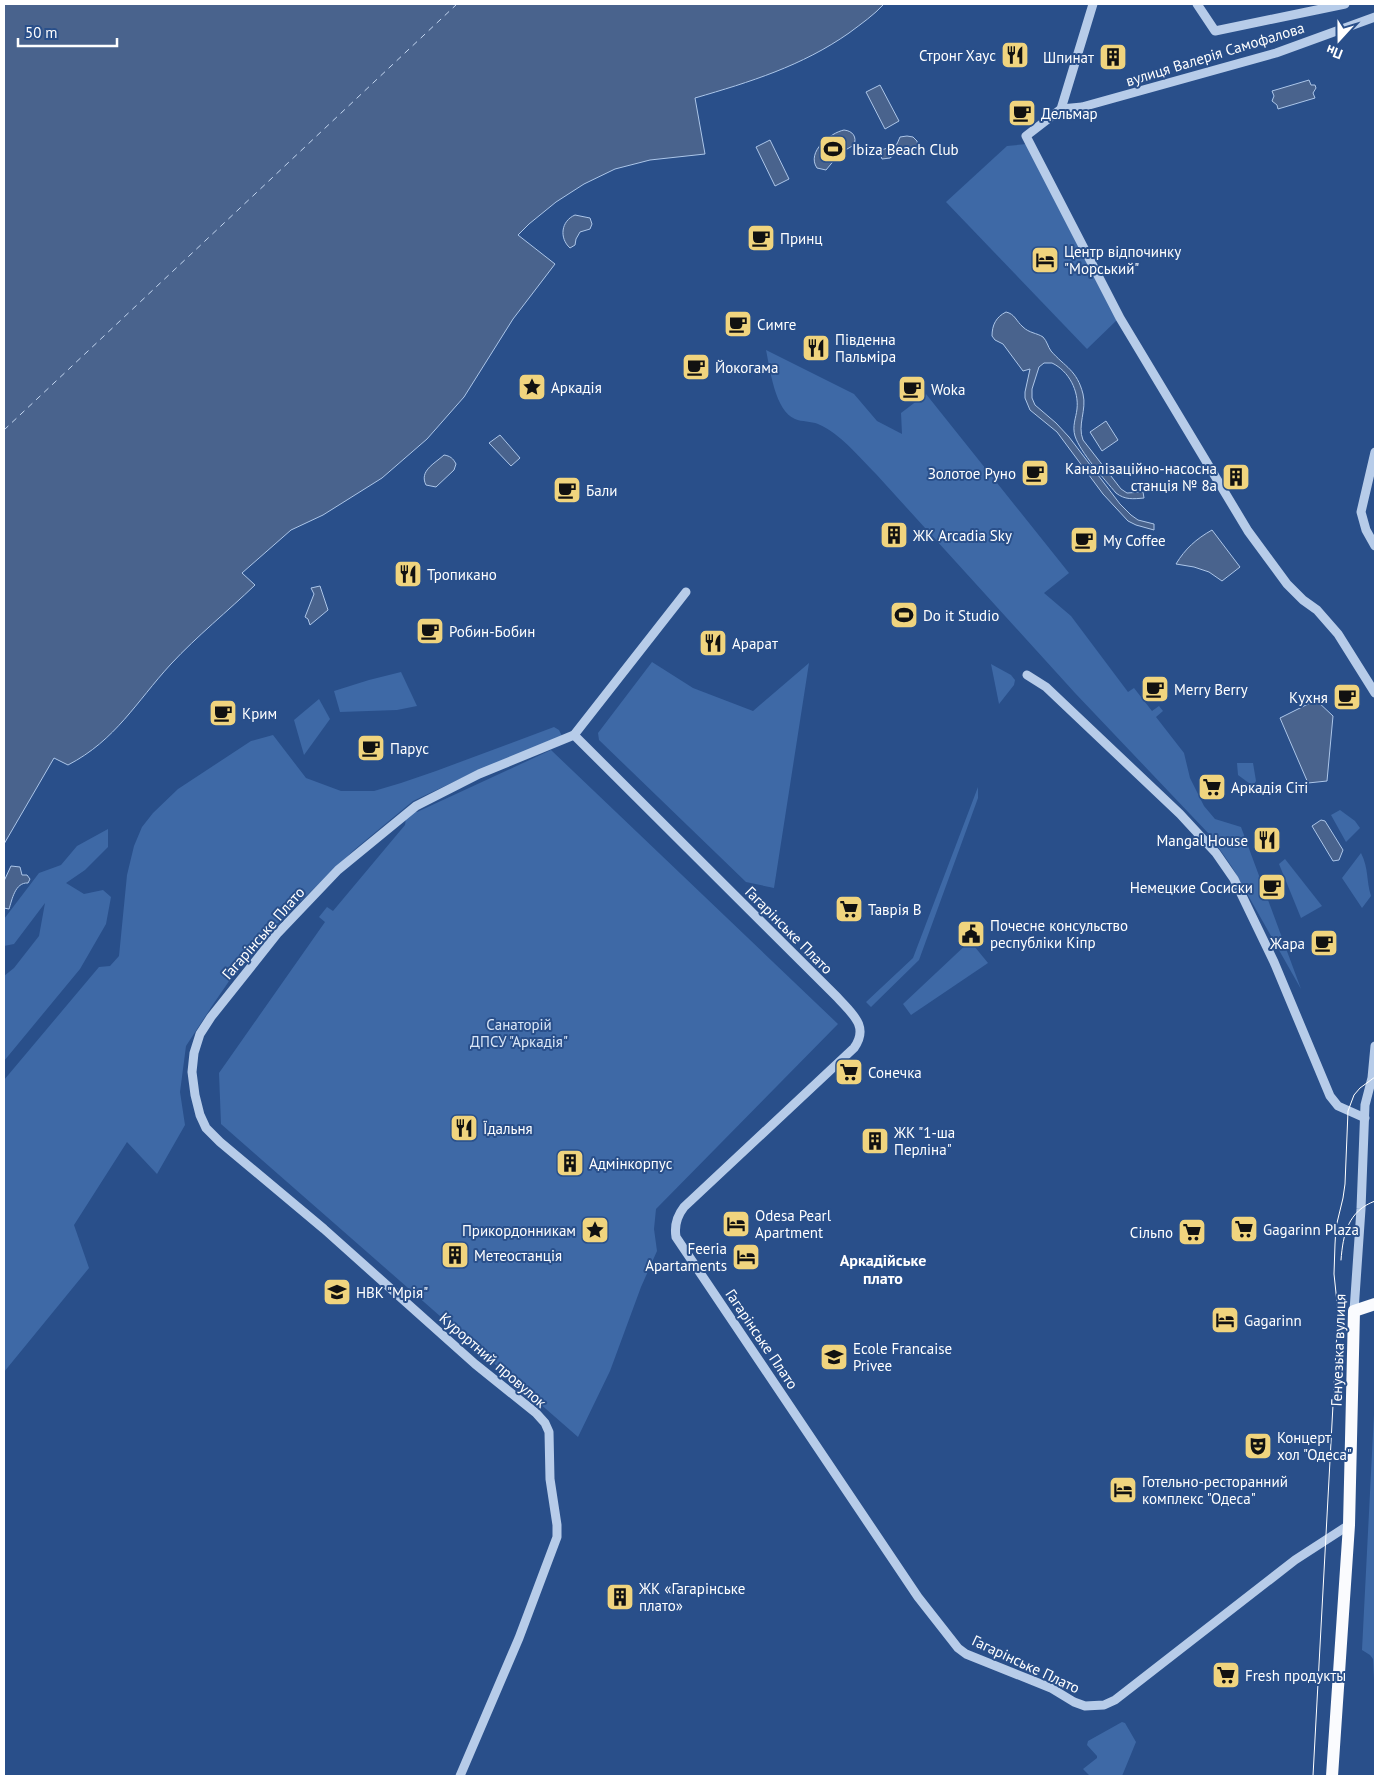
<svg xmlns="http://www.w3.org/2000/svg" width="1379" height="1780" font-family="'PT Sans',sans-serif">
<rect width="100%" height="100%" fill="#294f8a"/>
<g fill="#3e69a6">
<polygon points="1027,144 1118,319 1087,349 946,202 1007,146"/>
<path d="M 766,350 L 854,394 L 877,421 L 902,434 L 901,413 L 926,394 L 1069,573 L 1044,593 L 1071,616 L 1128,692 L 1134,688 L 1152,711 L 1159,706 L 1163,711 L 1156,717 L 1184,753 L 1190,778 L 1204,806 L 1215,819 L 1241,827 L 1301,989 L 1232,867 L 1209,834 L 1075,693 L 876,474 C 858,456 841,434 818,424 C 811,421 802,422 795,419 C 775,411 770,369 766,350 Z"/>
<polygon points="652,662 693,688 753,711 809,663 774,888 746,882 599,740 598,733"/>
<polygon points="991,664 1011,675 1015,680 1014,685 999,704"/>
<polygon points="401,672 417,706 397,710 340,712 334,691 369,680"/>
<polygon points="319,699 330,719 304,755 294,720"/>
<polygon points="554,727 559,730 562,736 479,770 413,801 354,850 251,949 212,1006 186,1046 180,1092 185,1125 157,1174 127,1142 74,1225 89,1268 4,1372 4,1080 99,967 110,966 119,956 127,875 134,846 142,827 153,813 178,789 251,741 273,735 306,778 341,791 374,791 401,783 436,771"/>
<polygon points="551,750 838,1024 656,1209 654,1229 657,1251 641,1287 610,1371 578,1437 221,1124 219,1073 325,922 319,917 327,907 333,911 405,825 406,818 411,812 417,812 430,806"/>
<polygon points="1237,763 1253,763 1256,781 1253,786 1238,775"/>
<polygon points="978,787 978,798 919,960 871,1007 866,1002 913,958"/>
<polygon points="1340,810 1355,821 1360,828 1346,842 1331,815"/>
<polygon points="108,829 108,847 85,870 66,883 84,894 103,890 111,897 106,924 80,969 4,1061 4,976 14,968 39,936 45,903 14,944 4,946 4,919 39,873 61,865 77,846"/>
<path d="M 1361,853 C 1369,869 1366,880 1371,896 L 1362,908 L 1342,878 Z"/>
<polygon points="1285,859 1322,906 1301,918 1279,864"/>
<polygon points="970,941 988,963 911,1015 903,1004"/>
<polygon points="1375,1394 1375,1700 1373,1659 1370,1655 1362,1650"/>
<polygon points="1122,1722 1125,1723 1136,1742 1122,1776 1090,1776 1083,1769 1097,1758 1097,1756 1087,1745 1088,1741"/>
</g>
<g fill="#49638d" stroke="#acc6e9">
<path d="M 4,4 L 884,4 C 874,15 861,24 849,33 C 802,66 750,82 695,98 L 705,154 L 650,160 L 615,169 L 584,184 L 556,202 L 529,224 L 518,235 L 555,264 L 513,319 L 464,397 L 427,439 L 382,478 L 323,515 L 291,530 L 242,573 L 255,585 C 228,611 197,636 171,664 C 136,702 116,740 68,765 L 54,758 L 4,844 Z"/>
<polygon points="1309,80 1311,85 1315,85 1316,88 1313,93 1315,98 1278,109 1277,105 1272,101 1274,96 1272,91"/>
<polygon points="880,85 899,121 885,129 866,92"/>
<path d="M 844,130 C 853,131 857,137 854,145 L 840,153 L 826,170 L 817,168 C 806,152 830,133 844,130 Z"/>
<polygon points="907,136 913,137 917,141 918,147 910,154 899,151 890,158 882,159 880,154 882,150 897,144 900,137"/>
<polygon points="770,140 789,179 775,186 756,147"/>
<path d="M 575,215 L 590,218 L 592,224 L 590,229 L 580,232 L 576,239 L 575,245 L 570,248 C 559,238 561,221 575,215 Z"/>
<path d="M 1006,312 C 1015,314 1016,321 1023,327 C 1029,333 1037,333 1043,337 C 1047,341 1048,347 1051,351 C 1065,367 1077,370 1083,394 C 1087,410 1077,425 1083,440 L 1121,489 L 1127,493 L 1143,492 L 1144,498 C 1133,499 1125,500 1116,493 C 1105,480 1080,452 1075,436 C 1072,426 1076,418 1077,409 C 1079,391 1069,371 1052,363 L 1044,363 L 1039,367 L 1032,389 L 1032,398 L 1035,405 L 1056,423 L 1069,437 L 1120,504 L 1131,515 L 1138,520 L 1154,524 L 1154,530 L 1136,525 L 1128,521 L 1103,494 L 1057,432 L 1030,410 L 1025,398 L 1025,392 L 1030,369 L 1023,371 L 1003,344 L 995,340 L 992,336 C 992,325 996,317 1006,312 Z"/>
<polygon points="1106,421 1118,440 1102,451 1090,432"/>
<polygon points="500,435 520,458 511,466 489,443"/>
<path d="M 444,455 C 450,456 453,458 456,464 L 454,470 L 436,487 L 426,485 C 419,471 434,464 444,455 Z"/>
<path d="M 1212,530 L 1240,567 L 1222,581 L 1209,572 L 1194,567 L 1176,564 C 1185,549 1196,539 1212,530 Z"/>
<polygon points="320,586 328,610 310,625 308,619 305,617 314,594 311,588"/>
<polygon points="1316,700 1333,716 1327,781 1308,783 1280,718"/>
<polygon points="1321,820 1325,821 1343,850 1339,860 1333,861 1312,826"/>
<path d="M 11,866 L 20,867 L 22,875 L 27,875 L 30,879 L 28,883 C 15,882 12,900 9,909 L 4,908 L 4,881 Z"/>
</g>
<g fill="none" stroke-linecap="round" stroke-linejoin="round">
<polyline stroke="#c3d6f0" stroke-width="1" stroke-dasharray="6 5" stroke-linecap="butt" points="4,430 457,4"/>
<g stroke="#b7cce9" stroke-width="9">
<polyline points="1093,4 1061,109 1026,136 1120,318 1248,531 1287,584 1303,600 1317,610 1338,634 1375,693"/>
<polyline points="1197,4 1215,31 1345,4"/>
<polyline points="1061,109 1082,107 1276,53 1375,17"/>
<polyline points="1375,452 1361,512 1366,530 1375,546"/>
<polyline points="1027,675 1046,687 1180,814 1216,853 1234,879 1274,962 1330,1096 1338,1106 1365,1118"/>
<path d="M 574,735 L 837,997 C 851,1013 870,1026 854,1048 L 684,1207 C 677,1216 674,1225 676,1237 L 918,1597 L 958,1648 L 966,1654 L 1051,1688 L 1074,1702 L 1085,1706 L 1104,1705 L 1115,1700 L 1295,1560 L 1349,1525"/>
<polyline points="1354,1311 1361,1209 1365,1105 1372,1078 1375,1046"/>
<polyline points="460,1776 519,1638 557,1537 557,1525 550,1479 549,1432 545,1423 536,1413 475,1364 324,1229 220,1142 206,1128 200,1115 195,1095 192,1072 194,1053 200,1034 211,1017 277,934 338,870 416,806 479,774 574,735 686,592"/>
</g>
<polyline stroke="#fafbfe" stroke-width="12" points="1332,1776 1349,1525 1354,1311 1375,1304"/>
<g stroke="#fff" stroke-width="1">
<path d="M 1341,1260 C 1343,1234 1348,1211 1375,1201"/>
<polyline points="1313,1776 1338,1312 1334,1274 1335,1244 1336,1227 1343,1198 1345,1184 1348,1111 1354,1095 1360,1088 1375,1077"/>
</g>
</g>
<defs>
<symbol id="restaurant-square" viewBox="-11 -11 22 22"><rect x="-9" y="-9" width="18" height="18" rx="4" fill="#f0d47e" stroke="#294f8a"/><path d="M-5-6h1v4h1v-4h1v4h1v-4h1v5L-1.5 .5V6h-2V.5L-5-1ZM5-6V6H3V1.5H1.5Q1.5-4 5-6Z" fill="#111"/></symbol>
<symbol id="building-square" viewBox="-11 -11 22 22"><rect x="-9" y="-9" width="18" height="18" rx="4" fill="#f0d47e" stroke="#294f8a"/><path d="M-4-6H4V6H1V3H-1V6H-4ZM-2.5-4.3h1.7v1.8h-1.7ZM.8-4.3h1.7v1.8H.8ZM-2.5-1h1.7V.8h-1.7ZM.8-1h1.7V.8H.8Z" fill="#111"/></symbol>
<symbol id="cafe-square" viewBox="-11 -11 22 22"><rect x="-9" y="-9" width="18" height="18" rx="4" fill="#f0d47e" stroke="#294f8a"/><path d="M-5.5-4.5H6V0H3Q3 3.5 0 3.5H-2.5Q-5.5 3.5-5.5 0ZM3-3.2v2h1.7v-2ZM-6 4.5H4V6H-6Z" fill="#111"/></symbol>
<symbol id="stadium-square" viewBox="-11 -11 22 22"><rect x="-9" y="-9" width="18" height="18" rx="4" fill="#f0d47e" stroke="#294f8a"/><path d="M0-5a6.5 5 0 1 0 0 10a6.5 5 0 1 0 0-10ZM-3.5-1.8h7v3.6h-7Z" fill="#111"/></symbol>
<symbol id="hotel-square" viewBox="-11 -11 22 22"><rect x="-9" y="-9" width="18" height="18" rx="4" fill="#f0d47e" stroke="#294f8a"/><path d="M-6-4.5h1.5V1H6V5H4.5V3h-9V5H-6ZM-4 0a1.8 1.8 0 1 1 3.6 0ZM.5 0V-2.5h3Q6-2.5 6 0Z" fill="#111"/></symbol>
<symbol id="sight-square" viewBox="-11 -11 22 22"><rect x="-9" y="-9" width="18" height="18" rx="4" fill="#f0d47e" stroke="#294f8a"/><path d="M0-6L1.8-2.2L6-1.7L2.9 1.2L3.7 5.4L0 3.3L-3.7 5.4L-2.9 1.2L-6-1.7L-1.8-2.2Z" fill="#111"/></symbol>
<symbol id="supermarket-square" viewBox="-11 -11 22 22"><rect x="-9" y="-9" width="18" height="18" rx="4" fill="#f0d47e" stroke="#294f8a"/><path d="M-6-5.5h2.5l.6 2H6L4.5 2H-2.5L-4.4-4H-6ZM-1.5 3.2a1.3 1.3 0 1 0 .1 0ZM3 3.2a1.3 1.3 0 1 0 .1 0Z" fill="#111"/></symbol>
<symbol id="civic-square" viewBox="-11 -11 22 22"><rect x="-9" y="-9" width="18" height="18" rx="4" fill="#f0d47e" stroke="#294f8a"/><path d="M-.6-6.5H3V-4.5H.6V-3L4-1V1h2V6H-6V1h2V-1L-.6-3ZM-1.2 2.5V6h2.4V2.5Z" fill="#111"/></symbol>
<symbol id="school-square" viewBox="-11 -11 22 22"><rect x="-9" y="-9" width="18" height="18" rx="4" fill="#f0d47e" stroke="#294f8a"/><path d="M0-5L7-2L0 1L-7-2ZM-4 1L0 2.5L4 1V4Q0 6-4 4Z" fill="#111"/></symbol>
<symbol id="theatre-square" viewBox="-11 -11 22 22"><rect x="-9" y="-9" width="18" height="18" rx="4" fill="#f0d47e" stroke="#294f8a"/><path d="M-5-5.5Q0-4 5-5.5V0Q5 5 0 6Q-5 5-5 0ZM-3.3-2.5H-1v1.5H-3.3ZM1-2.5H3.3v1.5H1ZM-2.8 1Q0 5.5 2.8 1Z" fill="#111"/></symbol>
</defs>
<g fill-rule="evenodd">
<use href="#restaurant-square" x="999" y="39" width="32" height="32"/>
<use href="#building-square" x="1097" y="41" width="32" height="32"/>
<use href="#cafe-square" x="1006" y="97" width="32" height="32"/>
<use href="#stadium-square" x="817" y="133" width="32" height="32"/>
<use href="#cafe-square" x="745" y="222" width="32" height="32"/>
<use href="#hotel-square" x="1029" y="244" width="32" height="32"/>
<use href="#cafe-square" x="722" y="308" width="32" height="32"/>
<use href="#restaurant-square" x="800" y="332" width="32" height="32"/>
<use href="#cafe-square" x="680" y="351" width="32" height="32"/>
<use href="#sight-square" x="516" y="371" width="32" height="32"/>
<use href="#cafe-square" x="896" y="373" width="32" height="32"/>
<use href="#cafe-square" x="1019" y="457" width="32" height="32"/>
<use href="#building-square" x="1220" y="461" width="32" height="32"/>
<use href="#cafe-square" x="551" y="474" width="32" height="32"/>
<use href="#building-square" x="878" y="519" width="32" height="32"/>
<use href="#cafe-square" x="1068" y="524" width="32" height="32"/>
<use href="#restaurant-square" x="392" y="558" width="32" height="32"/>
<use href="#stadium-square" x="888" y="599" width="32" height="32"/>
<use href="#cafe-square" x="414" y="615" width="32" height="32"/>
<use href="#restaurant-square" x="697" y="627" width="32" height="32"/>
<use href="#cafe-square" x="1139" y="673" width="32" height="32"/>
<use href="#cafe-square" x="1331" y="681" width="32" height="32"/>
<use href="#cafe-square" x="207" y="697" width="32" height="32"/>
<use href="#cafe-square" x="355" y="732" width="32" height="32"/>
<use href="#supermarket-square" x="1196" y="771" width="32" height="32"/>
<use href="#restaurant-square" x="1251" y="824" width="32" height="32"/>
<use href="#cafe-square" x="1256" y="871" width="32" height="32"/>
<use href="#supermarket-square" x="833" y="893" width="32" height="32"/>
<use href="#civic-square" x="955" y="918" width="32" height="32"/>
<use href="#cafe-square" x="1308" y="927" width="32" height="32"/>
<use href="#supermarket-square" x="833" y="1056" width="32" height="32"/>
<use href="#restaurant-square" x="448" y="1112" width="32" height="32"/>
<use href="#building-square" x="859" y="1125" width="32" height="32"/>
<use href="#building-square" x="554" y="1147" width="32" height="32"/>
<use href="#hotel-square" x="720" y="1208" width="32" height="32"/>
<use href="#supermarket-square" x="1228" y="1213" width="32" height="32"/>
<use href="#sight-square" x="579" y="1214" width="32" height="32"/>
<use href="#supermarket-square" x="1176" y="1216" width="32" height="32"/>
<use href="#building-square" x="439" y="1239" width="32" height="32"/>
<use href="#hotel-square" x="730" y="1241" width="32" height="32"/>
<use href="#school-square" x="321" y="1276" width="32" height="32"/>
<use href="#hotel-square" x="1209" y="1304" width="32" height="32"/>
<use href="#school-square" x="818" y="1341" width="32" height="32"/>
<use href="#theatre-square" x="1242" y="1430" width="32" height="32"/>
<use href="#hotel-square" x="1107" y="1474" width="32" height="32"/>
<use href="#building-square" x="604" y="1581" width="32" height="32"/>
<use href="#supermarket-square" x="1210" y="1659" width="32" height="32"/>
</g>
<g text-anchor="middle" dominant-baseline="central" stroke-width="4" stroke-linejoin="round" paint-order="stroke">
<g font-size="15" fill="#fff" stroke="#294f8a">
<text transform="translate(1215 54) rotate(-17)">вулиця Валерія Самофалова</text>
<text transform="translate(789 930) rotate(45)">Гагарінське Плато</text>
<text transform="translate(263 933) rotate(-49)">Гагарінське Плато</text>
<text transform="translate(762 1339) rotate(56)">Гагарінське Плато</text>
<text transform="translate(1338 1350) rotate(-88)">Генуезька вулиця</text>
<text transform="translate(493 1360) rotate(41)">Курортний провулок</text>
<text transform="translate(1026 1664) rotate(25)">Гагарінське Плато</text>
</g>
<g font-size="15" fill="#fff" stroke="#294f8a" text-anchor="start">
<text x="996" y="55" text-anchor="end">Стронг Хаус</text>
<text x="1094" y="57" text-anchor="end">Шпинат</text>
<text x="1041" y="113">Дельмар</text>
<text x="852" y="149">Ibiza Beach Club</text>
<text x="780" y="238">Принц</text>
<text x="1064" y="251">Центр відпочинку<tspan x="1064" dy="17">"Морський"</tspan></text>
<text x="757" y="324">Симге</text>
<text x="835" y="339">Південна<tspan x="835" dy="17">Пальміра</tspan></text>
<text x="715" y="367">Йокогама</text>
<text x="551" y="387">Аркадія</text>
<text x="931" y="389">Woka</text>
<text x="1217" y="468" text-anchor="end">Каналізаційно-насосна<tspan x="1217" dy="17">станція № 8а</tspan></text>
<text x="1016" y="473" text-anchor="end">Золотое Руно</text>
<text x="586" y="490">Бали</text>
<text x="913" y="535">ЖК Arcadia Sky</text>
<text x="1103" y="540">My Coffee</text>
<text x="427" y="574">Тропикано</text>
<text x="923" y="615">Do it Studio</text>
<text x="449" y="631">Робин-Бобин</text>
<text x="732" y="643">Арарат</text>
<text x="1174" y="689">Merry Berry</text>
<text x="1328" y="697" text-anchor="end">Кухня</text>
<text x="242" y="713">Крим</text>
<text x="390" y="748">Парус</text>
<text x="1231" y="787">Аркадія Сіті</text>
<text x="1248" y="840" text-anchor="end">Mangal House</text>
<text x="1253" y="887" text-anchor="end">Немецкие Сосиски</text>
<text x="868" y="909">Таврія В</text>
<text x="990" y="925">Почесне консульство<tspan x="990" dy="17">республіки Кіпр</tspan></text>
<text x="1305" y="943" text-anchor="end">Жара</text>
<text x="868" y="1072">Сонечка</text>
<text x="483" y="1128">Їдальня</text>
<text x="894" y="1132">ЖК "1-ша<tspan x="894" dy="17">Перліна"</tspan></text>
<text x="589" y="1163">Адмінкорпус</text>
<text x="755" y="1215">Odesa Pearl<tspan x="755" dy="17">Apartment</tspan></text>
<text x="1263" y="1229">Gagarinn Plaza</text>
<text x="576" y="1230" text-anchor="end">Прикордонникам</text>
<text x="1173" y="1232" text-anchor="end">Сільпо</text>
<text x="727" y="1248" text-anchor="end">Feeria<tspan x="727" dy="17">Apartaments</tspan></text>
<text x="474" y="1255">Метеостанція</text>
<text x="356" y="1292">НВК "Мрія"</text>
<text x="1244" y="1320">Gagarinn</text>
<text x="853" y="1348">Ecole Francaise<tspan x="853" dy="17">Privee</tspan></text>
<text x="1277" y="1437">Концерт<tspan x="1277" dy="17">хол "Одеса"</tspan></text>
<text x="1142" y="1481">Готельно-ресторанний<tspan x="1142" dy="17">комплекс "Одеса"</tspan></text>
<text x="639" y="1588">ЖК «Гагарінське<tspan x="639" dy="17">плато»</tspan></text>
<text x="1245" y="1675">Fresh продукты</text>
</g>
<g font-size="15" fill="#dbe7f7" stroke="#294f8a">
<text x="519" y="1024">Санаторій<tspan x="519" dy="17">ДПСУ "Аркадія"</tspan></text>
</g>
<g font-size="16" font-weight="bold" fill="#fff" stroke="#294f8a">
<text x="883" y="1260">Аркадійське<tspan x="883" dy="18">плато</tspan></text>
</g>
</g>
<rect width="1379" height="1780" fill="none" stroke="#ffffff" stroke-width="10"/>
<g transform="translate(1339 40) rotate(201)" stroke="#294f8a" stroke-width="4" paint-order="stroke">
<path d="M0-4L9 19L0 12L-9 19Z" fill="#ffffff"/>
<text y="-8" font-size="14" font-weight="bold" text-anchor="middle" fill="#ffffff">Пн</text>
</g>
<path d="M18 38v8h99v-8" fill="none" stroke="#ffffff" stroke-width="2.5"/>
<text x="25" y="38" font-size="15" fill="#ffffff" stroke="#294f8a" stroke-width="4" paint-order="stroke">50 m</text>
</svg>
